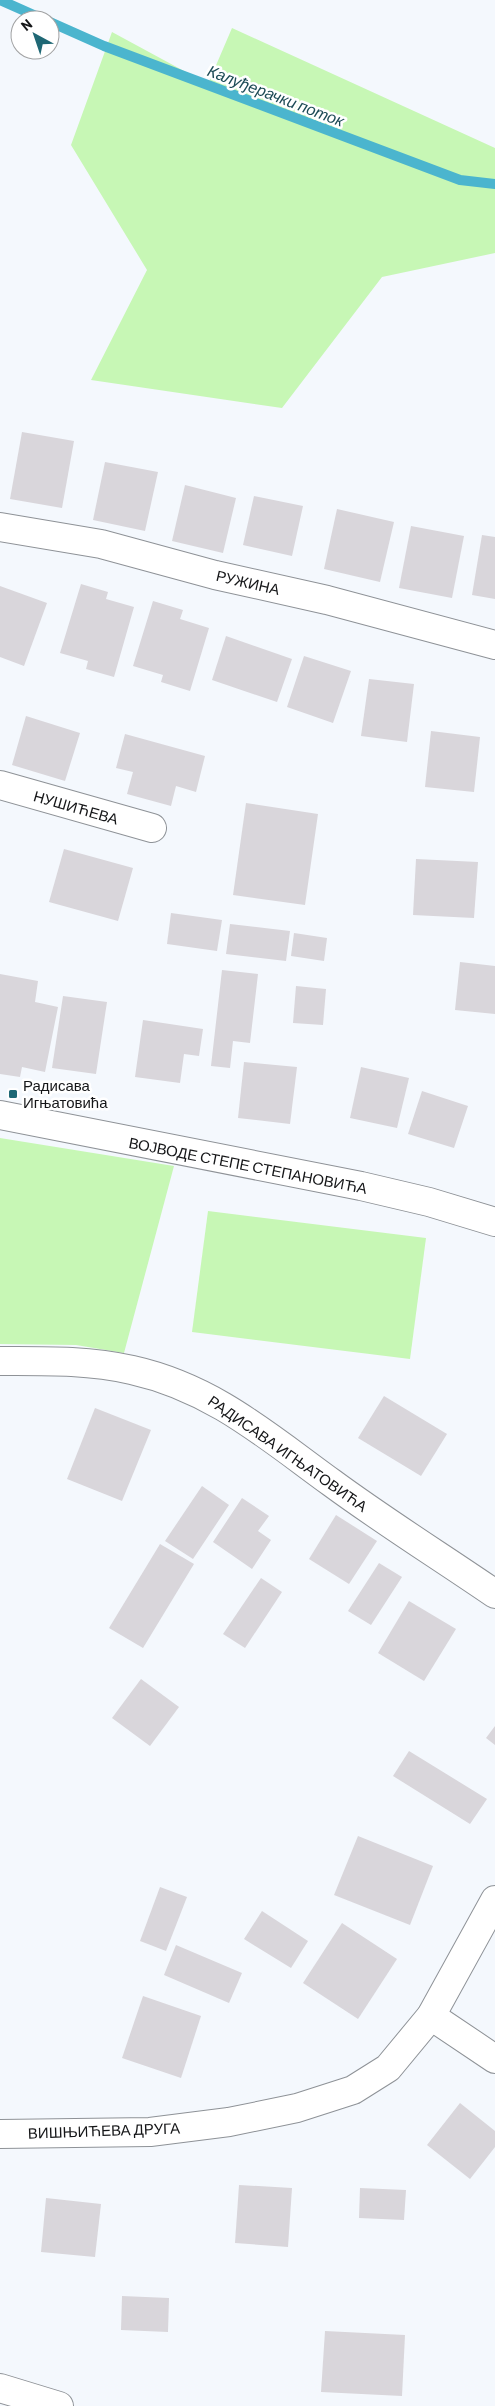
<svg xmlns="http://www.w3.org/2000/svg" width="495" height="2406" font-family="Barlow,sans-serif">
<rect width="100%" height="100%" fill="#f4f8fd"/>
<g fill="#c7f7b5">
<polygon points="232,28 495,148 495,253 382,277 282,408 91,380 147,270 71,145 112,32 208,84"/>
<polygon points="0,1138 174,1166 124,1353 76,1345 0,1344"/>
<polygon points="208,1211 426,1238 410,1359 192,1332"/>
</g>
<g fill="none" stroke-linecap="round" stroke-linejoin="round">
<g stroke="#4bb5ce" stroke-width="10">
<polyline points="0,0 45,20"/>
<polyline points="50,22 104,46 460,180 495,184"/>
</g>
</g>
<g fill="#d9d6db">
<polygon points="22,432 74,441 62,508 10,499"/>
<polygon points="105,462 158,472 145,531 93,520"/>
<polygon points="185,485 236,498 223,553 172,541"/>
<polygon points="254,496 303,506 292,556 243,545"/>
<polygon points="337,509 394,522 380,582 324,569"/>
<polygon points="411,526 464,536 452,598 399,588"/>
<polygon points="482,535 495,537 495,599 472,595"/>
<polygon points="81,584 108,592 106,599 134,607 114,677 86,669 88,661 60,653"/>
<polygon points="0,586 47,603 24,666 0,657"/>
<polygon points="153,601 183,610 180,619 209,628 190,691 161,682 163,675 133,666"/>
<polygon points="226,636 292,659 277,702 212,680"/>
<polygon points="304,656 351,671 333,723 287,707"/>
<polygon points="369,679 414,684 407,742 361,736"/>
<polygon points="26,716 80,733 65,781 12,765"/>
<polygon points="431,731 480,737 474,792 425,787"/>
<polygon points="125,734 205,756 196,792 176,786 171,806 127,794 133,772 116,768"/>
<polygon points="246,803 318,814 305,905 233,895"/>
<polygon points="64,849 133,868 118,921 49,902"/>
<polygon points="416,859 478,862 474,918 413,915"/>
<polygon points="171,913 222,920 217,951 167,944"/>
<polygon points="230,924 290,931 286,961 226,954"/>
<polygon points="294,933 327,938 324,961 291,956"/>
<polygon points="460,962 495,966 495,1014 455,1010"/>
<polygon points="222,970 258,974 250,1043 233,1041 230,1068 211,1066"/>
<polygon points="0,974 38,981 35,1002 58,1007 45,1072 22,1067 20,1077 0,1074"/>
<polygon points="296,986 326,989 323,1025 293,1023"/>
<polygon points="63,996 107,1002 96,1074 52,1068"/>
<polygon points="143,1020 203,1029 199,1056 184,1054 180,1083 135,1077"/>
<polygon points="244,1062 297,1067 290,1124 238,1118"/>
<polygon points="361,1067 409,1078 397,1128 350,1118"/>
<polygon points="422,1091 468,1106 454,1148 408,1134"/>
<polygon points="384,1396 447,1434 421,1476 358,1438"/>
<polygon points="95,1408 151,1430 122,1501 67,1479"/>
<polygon points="202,1486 229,1505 193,1559 165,1541"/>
<polygon points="242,1498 269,1516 258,1531 271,1540 252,1569 213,1542"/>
<polygon points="336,1515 377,1541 349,1584 309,1559"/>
<polygon points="160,1544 194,1564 143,1648 109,1628"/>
<polygon points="379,1563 402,1577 371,1625 348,1611"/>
<polygon points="261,1578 282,1592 245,1648 223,1634"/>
<polygon points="409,1601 456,1629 424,1681 378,1653"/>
<polygon points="141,1679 179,1707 150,1746 112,1718"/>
<polygon points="495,1726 495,1745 486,1738"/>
<polygon points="409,1751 487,1799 470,1824 393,1776"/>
<polygon points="358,1836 433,1866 410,1925 334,1895"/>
<polygon points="160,1887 187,1897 166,1951 140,1941"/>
<polygon points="262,1911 308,1941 291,1968 244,1939"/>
<polygon points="342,1923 397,1959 358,2019 303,1983"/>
<polygon points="176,1945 242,1973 229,2003 164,1975"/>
<polygon points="143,1996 201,2016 181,2078 122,2058"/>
<polygon points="460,2103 495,2131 495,2147 470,2179 427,2145"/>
<polygon points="239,2185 292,2188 288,2247 235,2243"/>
<polygon points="360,2188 406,2190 404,2220 359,2218"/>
<polygon points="46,2198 101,2204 95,2257 41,2252"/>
<polygon points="122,2296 169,2298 168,2332 121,2330"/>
<polygon points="325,2331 405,2335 402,2396 321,2392"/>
</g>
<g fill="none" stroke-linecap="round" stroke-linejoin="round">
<defs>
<g id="street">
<polyline points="0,527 101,544 215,575 327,600 495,645"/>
<polyline points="0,785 152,828"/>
<path d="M 0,1361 C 45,1361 88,1360 132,1370 C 213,1388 267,1436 332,1483 C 385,1522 441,1557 495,1594"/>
<polyline points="431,2016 495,2059"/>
<polyline points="0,2134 150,2132 229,2122 297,2108 353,2090 388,2068 431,2016 495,1900"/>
<polyline points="0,2388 59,2406"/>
</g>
<polyline id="secondary" points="0,1115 361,1186 429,1202 495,1222"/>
</defs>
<use href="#street" stroke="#8e9297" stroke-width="30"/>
<use href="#secondary" stroke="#8e9297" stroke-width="30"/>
<use href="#street" stroke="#fff" stroke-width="28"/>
<use href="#secondary" stroke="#fff" stroke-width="28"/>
</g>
<rect fill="#1f6875" stroke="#fff" stroke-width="2" x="8" y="1089" width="10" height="10" rx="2.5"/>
<g text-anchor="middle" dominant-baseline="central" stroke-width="5" stroke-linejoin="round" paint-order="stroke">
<g font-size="15" fill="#151618" stroke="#fff">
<text transform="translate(248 582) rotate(13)">РУЖИНА</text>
<text transform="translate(76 807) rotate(16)">НУШИЋЕВА</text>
<text transform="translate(248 1165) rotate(11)">ВОЈВОДЕ СТЕПЕ СТЕПАНОВИЋА</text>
<text transform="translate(288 1453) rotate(35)">РАДИСАВА ИГЊАТОВИЋА</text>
<text transform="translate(104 2130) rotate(-2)">ВИШЊИЋЕВА ДРУГА</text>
</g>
<g font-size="15" fill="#151618" stroke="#fff" text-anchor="start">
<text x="23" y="1085">Радисава<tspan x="23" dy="17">Игњатовића</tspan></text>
</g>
<g font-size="16" font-style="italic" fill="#1d4b56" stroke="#fff">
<text transform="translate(276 95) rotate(21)">Калуђерачки поток</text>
</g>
</g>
<g transform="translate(35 35) rotate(320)"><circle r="24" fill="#ffffff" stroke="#a1a2a3"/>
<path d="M0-4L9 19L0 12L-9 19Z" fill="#1f6875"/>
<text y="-8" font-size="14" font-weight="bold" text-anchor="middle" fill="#151618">N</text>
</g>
</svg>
